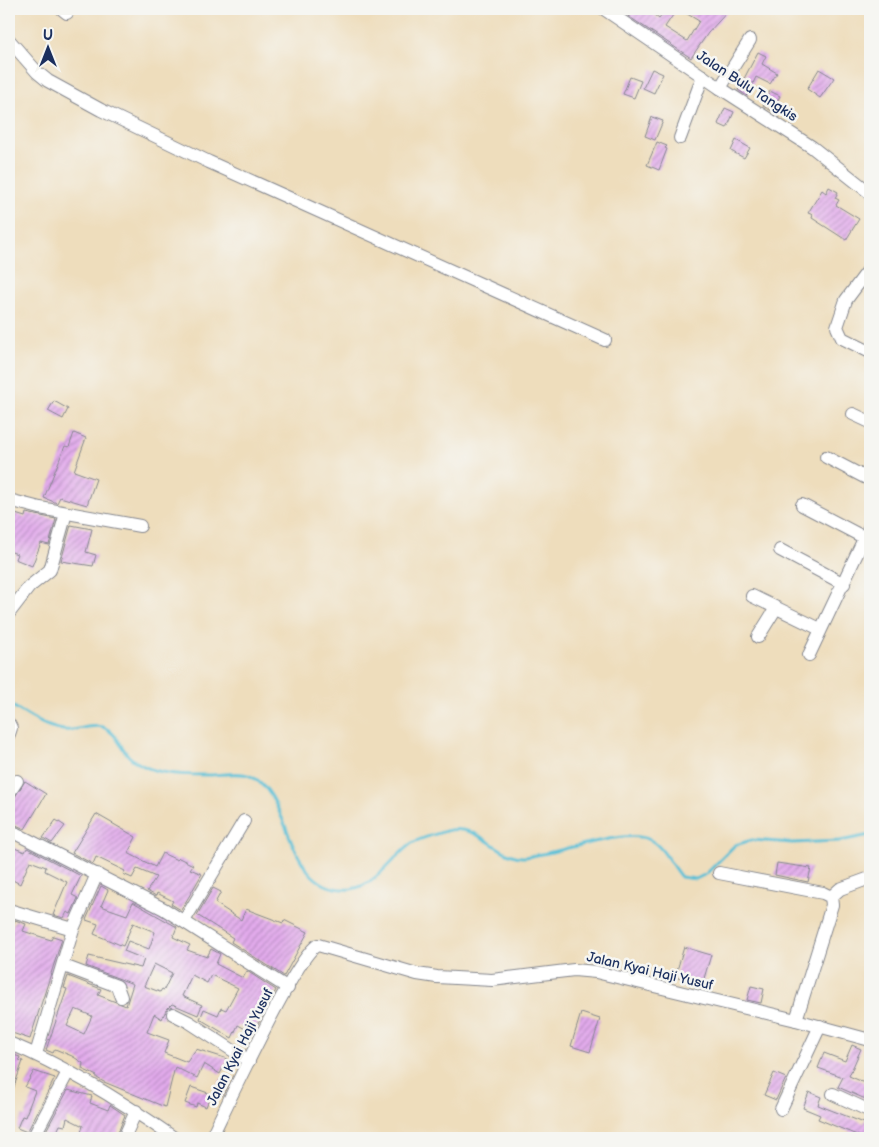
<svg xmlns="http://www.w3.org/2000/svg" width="879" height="1147" font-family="'Balsamiq Sans',sans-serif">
<defs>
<pattern id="building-hatch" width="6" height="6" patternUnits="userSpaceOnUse" patternTransform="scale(1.25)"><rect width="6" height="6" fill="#e2aaeb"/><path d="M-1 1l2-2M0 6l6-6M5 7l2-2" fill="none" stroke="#b68bc2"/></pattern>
</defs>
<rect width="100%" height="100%" fill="#f6f6f2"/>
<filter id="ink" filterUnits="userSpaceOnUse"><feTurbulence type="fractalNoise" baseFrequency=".02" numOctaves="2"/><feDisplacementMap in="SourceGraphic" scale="10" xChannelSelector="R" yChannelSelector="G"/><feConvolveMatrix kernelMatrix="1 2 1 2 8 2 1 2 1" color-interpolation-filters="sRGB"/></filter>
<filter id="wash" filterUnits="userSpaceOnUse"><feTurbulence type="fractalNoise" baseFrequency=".0096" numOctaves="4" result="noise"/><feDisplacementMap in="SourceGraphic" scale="20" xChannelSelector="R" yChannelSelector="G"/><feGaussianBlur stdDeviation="1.12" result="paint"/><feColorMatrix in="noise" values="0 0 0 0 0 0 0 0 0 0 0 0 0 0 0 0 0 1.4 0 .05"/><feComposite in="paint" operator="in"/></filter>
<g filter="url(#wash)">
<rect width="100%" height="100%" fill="#eeddbc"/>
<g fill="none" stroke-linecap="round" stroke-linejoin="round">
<path stroke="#58bfd6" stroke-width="3" d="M 9,704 C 25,714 44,727 63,730 C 76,732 91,723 103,727 C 116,732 119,744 127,754 C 131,760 146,768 154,770 C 171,775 192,775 210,775 C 222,775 239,771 250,776 C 293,793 284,895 351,889 C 376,886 392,857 412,843 C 421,838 436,834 446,831 C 480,822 497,858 524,857 C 555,855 626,827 650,840 C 663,846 672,867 681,877 L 696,879 L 706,874 L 735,845 L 752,840 L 792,843 L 840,841 L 870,835"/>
</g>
<g id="blocks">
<g fill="url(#building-hatch)" fill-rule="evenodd">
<polygon points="634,9 647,9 659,19 667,9 670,9 675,12 665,27 687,41 699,21 679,9 730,9 708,33 691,58 628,16"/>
<polygon points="758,52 766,56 762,64 777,73 770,84 756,77 747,96 738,90"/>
<polygon points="652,69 663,74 654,93 643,88"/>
<polygon points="819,69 834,78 820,98 807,89"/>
<polygon points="630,77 641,81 634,98 623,94"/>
<polygon points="770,91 780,96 772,111 763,106"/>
<polygon points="725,108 734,112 727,128 718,124"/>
<polygon points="652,117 663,121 655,140 645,136"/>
<polygon points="736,140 750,148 744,158 731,151"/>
<polygon points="657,142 667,146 665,148 667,149 659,170 647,165"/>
<polygon points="829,187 838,192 835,198 839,200 836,205 859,219 846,240 812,218 813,215 808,213 822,190 826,193"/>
<polygon points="54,401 68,409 63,419 48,411"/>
<polygon points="74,433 86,438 74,471 96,479 87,505 60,497 57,503 44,498 65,446 69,447"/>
<polygon points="9,512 25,517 26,513 56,519 49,545 41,543 32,566 15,559 17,554 9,551"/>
<polygon points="71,525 92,529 86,552 96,555 93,566 61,561"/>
<polygon points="25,781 46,794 25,829 9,822 9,806"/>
<polygon points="96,814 136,837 128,853 155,867 162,853 177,860 179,858 193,865 190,869 202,874 181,910 171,904 173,901 157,893 156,896 147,891 156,877 137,869 132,878 123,874 125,871 96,857 93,864 72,853"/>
<polygon points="56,820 65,826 52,843 43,838"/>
<polygon points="9,846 25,852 27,848 81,876 72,895 78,898 71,914 67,912 64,918 53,915 67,882 45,871 46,867 30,861 20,884 9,878"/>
<polygon points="777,863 811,868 808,882 775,875"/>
<path d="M 101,886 L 108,890 L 101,906 L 127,915 L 133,902 L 177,927 L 173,937 L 190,945 L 187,950 L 207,957 L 211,949 L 220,954 L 216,964 L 243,978 L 247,971 L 276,990 L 253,1033 L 238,1025 L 232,1038 L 200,1019 L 204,1009 L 218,1015 L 221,1008 L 226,1010 L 238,988 L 211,975 L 207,983 L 192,975 L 182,996 L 202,1005 L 198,1015 L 172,1004 L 166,1010 L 162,1019 L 154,1014 L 147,1032 L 169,1040 L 164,1053 L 187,1062 L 196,1049 L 228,1059 L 220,1074 L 204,1064 L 197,1078 L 175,1067 L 165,1107 L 104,1082 L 97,1078 L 97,1076 L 82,1069 L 83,1063 L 72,1056 L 55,1049 L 53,1053 L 46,1050 L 67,989 L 64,988 L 68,976 L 101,989 L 98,995 L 126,1006 L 133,984 L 86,966 L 89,956 L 141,968 L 144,959 L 124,951 L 128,941 L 149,949 L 155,932 L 133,923 L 123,946 L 94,934 L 98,924 L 86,920 ZM 154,964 L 172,973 L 164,990 L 162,989 L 160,992 L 144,986 ZM 75,1009 L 92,1016 L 84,1034 L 67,1026 Z"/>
<polygon points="213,888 221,892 215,903 241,920 246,909 283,923 284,920 308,932 284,976 231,942 233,938 197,915"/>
<polygon points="15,920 26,924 23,931 51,940 53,936 62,939 30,1039 9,1032 9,934"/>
<polygon points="684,947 711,955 702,985 675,977"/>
<polygon points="751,986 764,989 761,1003 747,1000"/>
<polygon points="581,1013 600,1019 590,1052 571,1046"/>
<polygon points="852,1045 861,1049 849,1076 870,1085 870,1101 838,1087 843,1077 818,1068 824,1053 845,1061"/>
<polygon points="10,1054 20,1057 19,1060 23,1061 10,1098"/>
<polygon points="34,1071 55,1078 27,1132 17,1128 22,1116 25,1117 35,1091 25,1087"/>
<polygon points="774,1073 786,1078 776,1100 764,1095"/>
<polygon points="221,1079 229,1082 222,1096 215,1093"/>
<polygon points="191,1087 211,1094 206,1107 197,1103 196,1107 185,1103"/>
<polygon points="68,1090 92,1096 90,1103 108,1110 110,1105 125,1115 116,1138 79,1138 83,1126 67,1118 65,1126 60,1125 54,1138 42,1138"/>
<polygon points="809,1092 821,1097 818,1105 864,1123 866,1118 870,1119 870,1138 864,1138 818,1119 820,1115 803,1108"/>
</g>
</g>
</g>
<g filter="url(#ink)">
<use href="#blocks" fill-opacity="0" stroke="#84868d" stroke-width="1"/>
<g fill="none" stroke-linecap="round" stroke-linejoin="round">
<defs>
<g id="minor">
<polyline points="62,9 67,13"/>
<polyline points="604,9 720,88 812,147 870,193"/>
<polyline points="9,40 37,72 48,81 101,110 209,162 605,340"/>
<polyline points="720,88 750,40"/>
<polyline points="680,138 703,76"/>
<polyline points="870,268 846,300 837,327 842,338 870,352"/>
<polyline points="853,414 870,422"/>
<polyline points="826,457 870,480"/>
<polyline points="9,500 40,508 140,526"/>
<polyline points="802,505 865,538"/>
<polyline points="780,550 844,584"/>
<polyline points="752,596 820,629"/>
<polyline points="9,613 29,587 50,570 66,513"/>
<polyline points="758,637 776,608"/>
<polyline points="809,655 870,526"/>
<polyline points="9,724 11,728 9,734"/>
<polyline points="9,793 17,781"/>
<polyline points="9,830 164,909 288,988"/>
<polyline points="719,873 823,893 831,897 832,905 796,1020"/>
<polyline points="831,897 840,889 870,878"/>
<polyline points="9,910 73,929"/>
<polyline points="184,921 244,821"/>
<polyline points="64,966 117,986 121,997"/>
<polyline points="173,1014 189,1022 249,1061"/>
<path d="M 9,1043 C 67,1067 123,1102 174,1138"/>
<polyline points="36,1054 73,929 97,874"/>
<polyline points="833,1094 870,1111"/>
<polyline points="781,1109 820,1026"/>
<polyline points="33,1138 68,1072"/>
<polyline points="124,1138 136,1111"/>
<path d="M 211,1138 C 224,1111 299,951 318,945 L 417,974 L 437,977 L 492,980 L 574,970 L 596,972 L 796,1020 L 870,1040"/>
</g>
</defs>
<use href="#minor" stroke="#84868d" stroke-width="14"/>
<use href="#minor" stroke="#fff" stroke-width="12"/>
</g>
</g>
<g text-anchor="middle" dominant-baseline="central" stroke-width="5" stroke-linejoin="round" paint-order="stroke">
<g font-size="14" fill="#1b2f5e" stroke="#f6f6f2">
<text transform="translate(747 86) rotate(33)">Jalan Bulu Tangkis</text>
<text transform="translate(650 971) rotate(13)">Jalan Kyai Haji Yusuf</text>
<text transform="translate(240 1047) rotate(-63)">Jalan Kyai Haji Yusuf</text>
</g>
</g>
<rect width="879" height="1147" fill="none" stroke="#f6f6f2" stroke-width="30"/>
<g transform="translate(48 48)" stroke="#f6f6f2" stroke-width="4" paint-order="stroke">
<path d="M0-4L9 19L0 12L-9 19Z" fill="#1b2f5e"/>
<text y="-8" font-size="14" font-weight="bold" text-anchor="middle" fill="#1b2f5e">U</text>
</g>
</svg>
